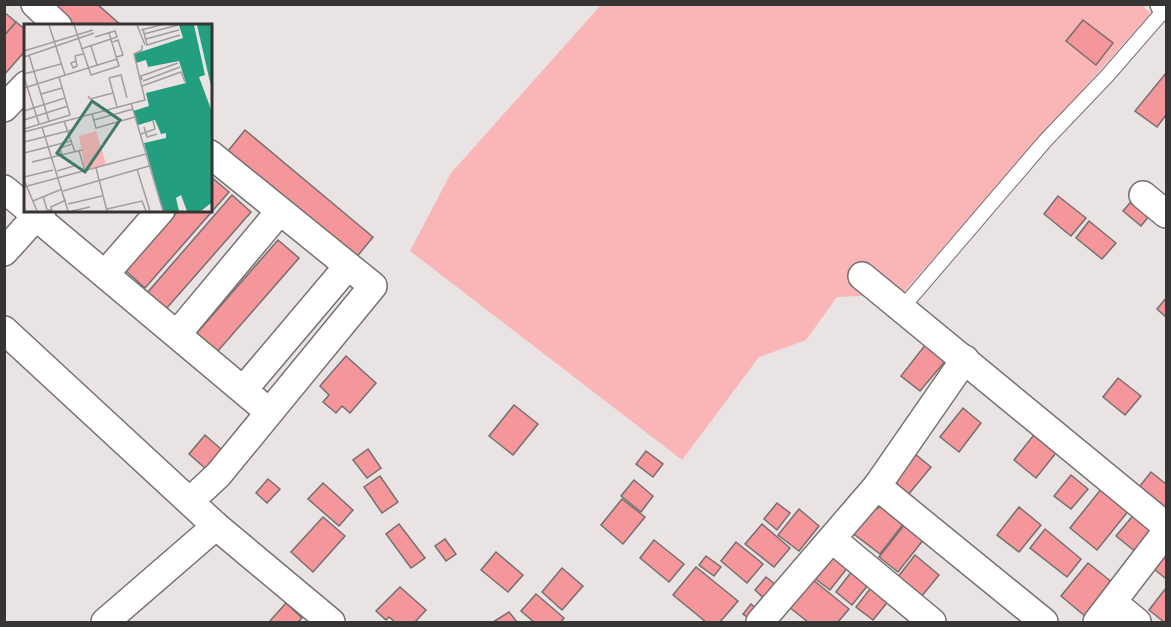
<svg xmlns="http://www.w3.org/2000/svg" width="1171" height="627" font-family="'Fira Sans',sans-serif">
<rect width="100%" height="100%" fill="#eae3e3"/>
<polygon fill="#fab5b7" points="1140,4 1151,13 902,294 837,297 806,340 759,357 682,460 410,251 451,173 601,5"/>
<g fill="#f5969b" stroke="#756f6f" stroke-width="1.5">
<polygon points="51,4 97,4 122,26 76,26"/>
<polygon points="4,12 16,22 4,36"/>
<polygon points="1083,20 1113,43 1096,65 1066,41"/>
<polygon points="16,22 26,30 26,50 4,75 4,36"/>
<polygon points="1166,73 1166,115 1157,127 1135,111"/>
<polygon points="245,130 373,237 355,259 228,151"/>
<polygon points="210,176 229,192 145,288 126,271 179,210 210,210"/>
<polygon points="232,195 251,212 166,309 147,293"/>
<polygon points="1058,196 1086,218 1071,236 1044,214"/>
<polygon points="1136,196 1154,210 1141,226 1123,211"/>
<polygon points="1089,221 1116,243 1102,259 1076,238"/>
<polygon points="278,240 299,258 217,352 196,334"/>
<polygon points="1166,298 1166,317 1157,309"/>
<polygon points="926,344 946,360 920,391 901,376"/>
<polygon points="346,356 376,383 350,413 342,406 336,413 323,402 329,395 320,386"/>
<polygon points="1118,378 1141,396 1125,415 1103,397"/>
<polygon points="514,405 538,424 513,455 489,436"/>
<polygon points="963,408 981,423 959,452 940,437"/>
<polygon points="1037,431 1059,449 1036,478 1014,460"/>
<polygon points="205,435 222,450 206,469 189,454"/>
<polygon points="368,449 381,468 367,478 353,460"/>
<polygon points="910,450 931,467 908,495 887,478"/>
<polygon points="646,451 663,464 653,477 636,464"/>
<polygon points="1151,472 1166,484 1166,514 1136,491"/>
<polygon points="1071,475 1088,489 1071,509 1054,496"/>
<polygon points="380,476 398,502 382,513 364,487"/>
<polygon points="268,479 280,489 267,503 256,493"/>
<polygon points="634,480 653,496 641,512 621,496"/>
<polygon points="323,483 353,510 339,526 308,499"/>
<polygon points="1102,488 1129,510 1097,550 1070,528"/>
<polygon points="622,499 645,517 623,544 601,525"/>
<polygon points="886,500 908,518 880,554 846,528 867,501 877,509"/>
<polygon points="777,503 790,513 777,530 764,519"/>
<polygon points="1019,507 1041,525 1019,552 997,535"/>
<polygon points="799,509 819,526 799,551 778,535"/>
<polygon points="1136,512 1161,532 1142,557 1116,536"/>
<polygon points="323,517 345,536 313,572 291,552"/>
<polygon points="399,524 425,558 411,568 386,534"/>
<polygon points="762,524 790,548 774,567 745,544"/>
<polygon points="905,524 924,539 898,572 879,557"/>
<polygon points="1045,529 1081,559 1067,577 1030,548"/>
<polygon points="445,539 456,554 446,561 435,546"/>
<polygon points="654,540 684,564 669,582 640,558"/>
<polygon points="736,542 763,564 747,583 721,561"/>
<polygon points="1166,542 1166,579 1146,562"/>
<polygon points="828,551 848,567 830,590 809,574"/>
<polygon points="496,552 523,575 508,592 481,570"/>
<polygon points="915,555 939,575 917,602 894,582"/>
<polygon points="706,556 721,567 714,576 699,565"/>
<polygon points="1088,563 1113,583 1086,617 1061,596"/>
<polygon points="696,567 738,601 720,622 706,622 673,595"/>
<polygon points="562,568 583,586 562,610 542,592"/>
<polygon points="852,571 868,585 852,605 836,592"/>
<polygon points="766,577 781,589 769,603 755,590"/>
<polygon points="812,579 849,609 838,622 808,622 789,607"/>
<polygon points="873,585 890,599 873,620 856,607"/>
<polygon points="400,587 426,610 415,622 395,622 389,617 386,620 376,611"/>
<polygon points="1166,588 1166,622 1164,622 1149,610"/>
<polygon points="536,594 564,618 561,622 534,622 521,611"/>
<polygon points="286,603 302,618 298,622 269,622"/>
<polygon points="751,604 762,613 754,622 743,614"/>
<polygon points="509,612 517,622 493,622"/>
</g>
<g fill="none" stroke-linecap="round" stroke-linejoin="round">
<defs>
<polyline id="service" points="902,308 1045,141 1107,76 1166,8"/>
<g id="minor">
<polyline points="35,4 58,26"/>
<polyline points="1164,4 1166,7"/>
<polyline points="4,108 26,85"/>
<polyline points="4,189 26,207"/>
<polyline points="1143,195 1166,214"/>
<polyline points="28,210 269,412"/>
<polyline points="4,252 42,210"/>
<polyline points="105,274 161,210"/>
<polyline points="862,276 1166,526"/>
<polyline points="4,330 216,526 331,622"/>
<polyline points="178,333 279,212"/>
<polyline points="244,389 348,266"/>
<polyline points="877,486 1044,622"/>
<polyline points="190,501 218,475 373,286 210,154"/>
<polyline points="832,539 932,622"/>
<polyline points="1114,603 1137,622"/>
<polyline points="105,622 216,526"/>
<polyline points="760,622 877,486 965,359"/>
<polyline points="1097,622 1166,532"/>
</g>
</defs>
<use href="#service" stroke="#777171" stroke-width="16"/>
<use href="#minor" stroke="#777171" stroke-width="30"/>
<use href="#service" stroke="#fff" stroke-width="14"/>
<use href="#minor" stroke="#fff" stroke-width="27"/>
</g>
<g transform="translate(24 24)">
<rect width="188" height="188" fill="#eae3e3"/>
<path d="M 72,107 L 82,140 L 61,146 L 55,112 Z" fill="#fab5b7"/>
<path d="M 155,1 L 170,1 L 181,51 L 175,53 L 188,88 L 187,179 L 177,187 L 163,187 L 157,171 L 152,174 L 155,187 L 139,187 L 120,119 L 142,114 L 142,109 L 137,110 L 131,96 L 114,101 L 109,87 L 125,82 L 122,69 L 162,59 L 155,37 L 124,43 L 122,36 L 112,39 L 110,30 L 159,14 ZM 173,1 L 187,1 L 187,62 L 183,45 Z" fill="#239e7f"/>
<path fill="none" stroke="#a29d9d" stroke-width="1.5" d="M 25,1 L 41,51M 50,1 L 67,51 L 95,42 L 85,9M 113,1 L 121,21M 119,5 L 123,21 L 156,11M 117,6 L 137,1M 120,10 L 154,1M 122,15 L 155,6M 89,18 L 94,16 L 99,31 L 93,33M 67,22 L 73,41M 57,25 L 93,13 L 91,7 L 71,13M 0,27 L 69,6M 5,31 L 25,97M 0,33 L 70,9M 52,37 L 47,39 L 49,44 L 53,42 L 51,32 L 59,30M 0,50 L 37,40M 0,53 L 15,100M 85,54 L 97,51 L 103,74M 85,54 L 93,83M 118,56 L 117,52 L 154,39M 119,57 L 156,43M 118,62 L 157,48 L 161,58M 0,64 L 93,35M 17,70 L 38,64M 64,72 L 66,75 L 89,69M 107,79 L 139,187M 0,87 L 41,74M 68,90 L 72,104 L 111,93M 0,96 L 44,82M 70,96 L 109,85M 40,97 L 51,128M 18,103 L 44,187M 120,103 L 123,113 L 133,110M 0,105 L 46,91 L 35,53M 0,108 L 121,76 L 110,30 L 118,26 L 118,21M 117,110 L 131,105 L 129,97M 0,118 L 48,106M 55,127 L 61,147M 0,129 L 47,117M 38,132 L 36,124 L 48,120M 8,138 L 58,126M 72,144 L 83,187M 113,145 L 126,187M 33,147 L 53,141M 0,153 L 29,146M 0,156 L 13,187M 0,163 L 122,130M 39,167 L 125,142M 19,172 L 23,186 L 27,186M 9,177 L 38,165M 44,180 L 78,172M 83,185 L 118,177 L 122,187M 28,187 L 27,183 L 42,176M 48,187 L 66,183"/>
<path fill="#3e7c69" fill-opacity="0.15" stroke="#3e7c69" stroke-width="3" d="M 68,77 L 96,96 L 61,148 L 33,129 Z"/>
<rect width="188" height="188" fill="none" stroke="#373434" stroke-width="3"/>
</g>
<rect width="1171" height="627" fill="none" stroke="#373434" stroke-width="12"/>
</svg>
